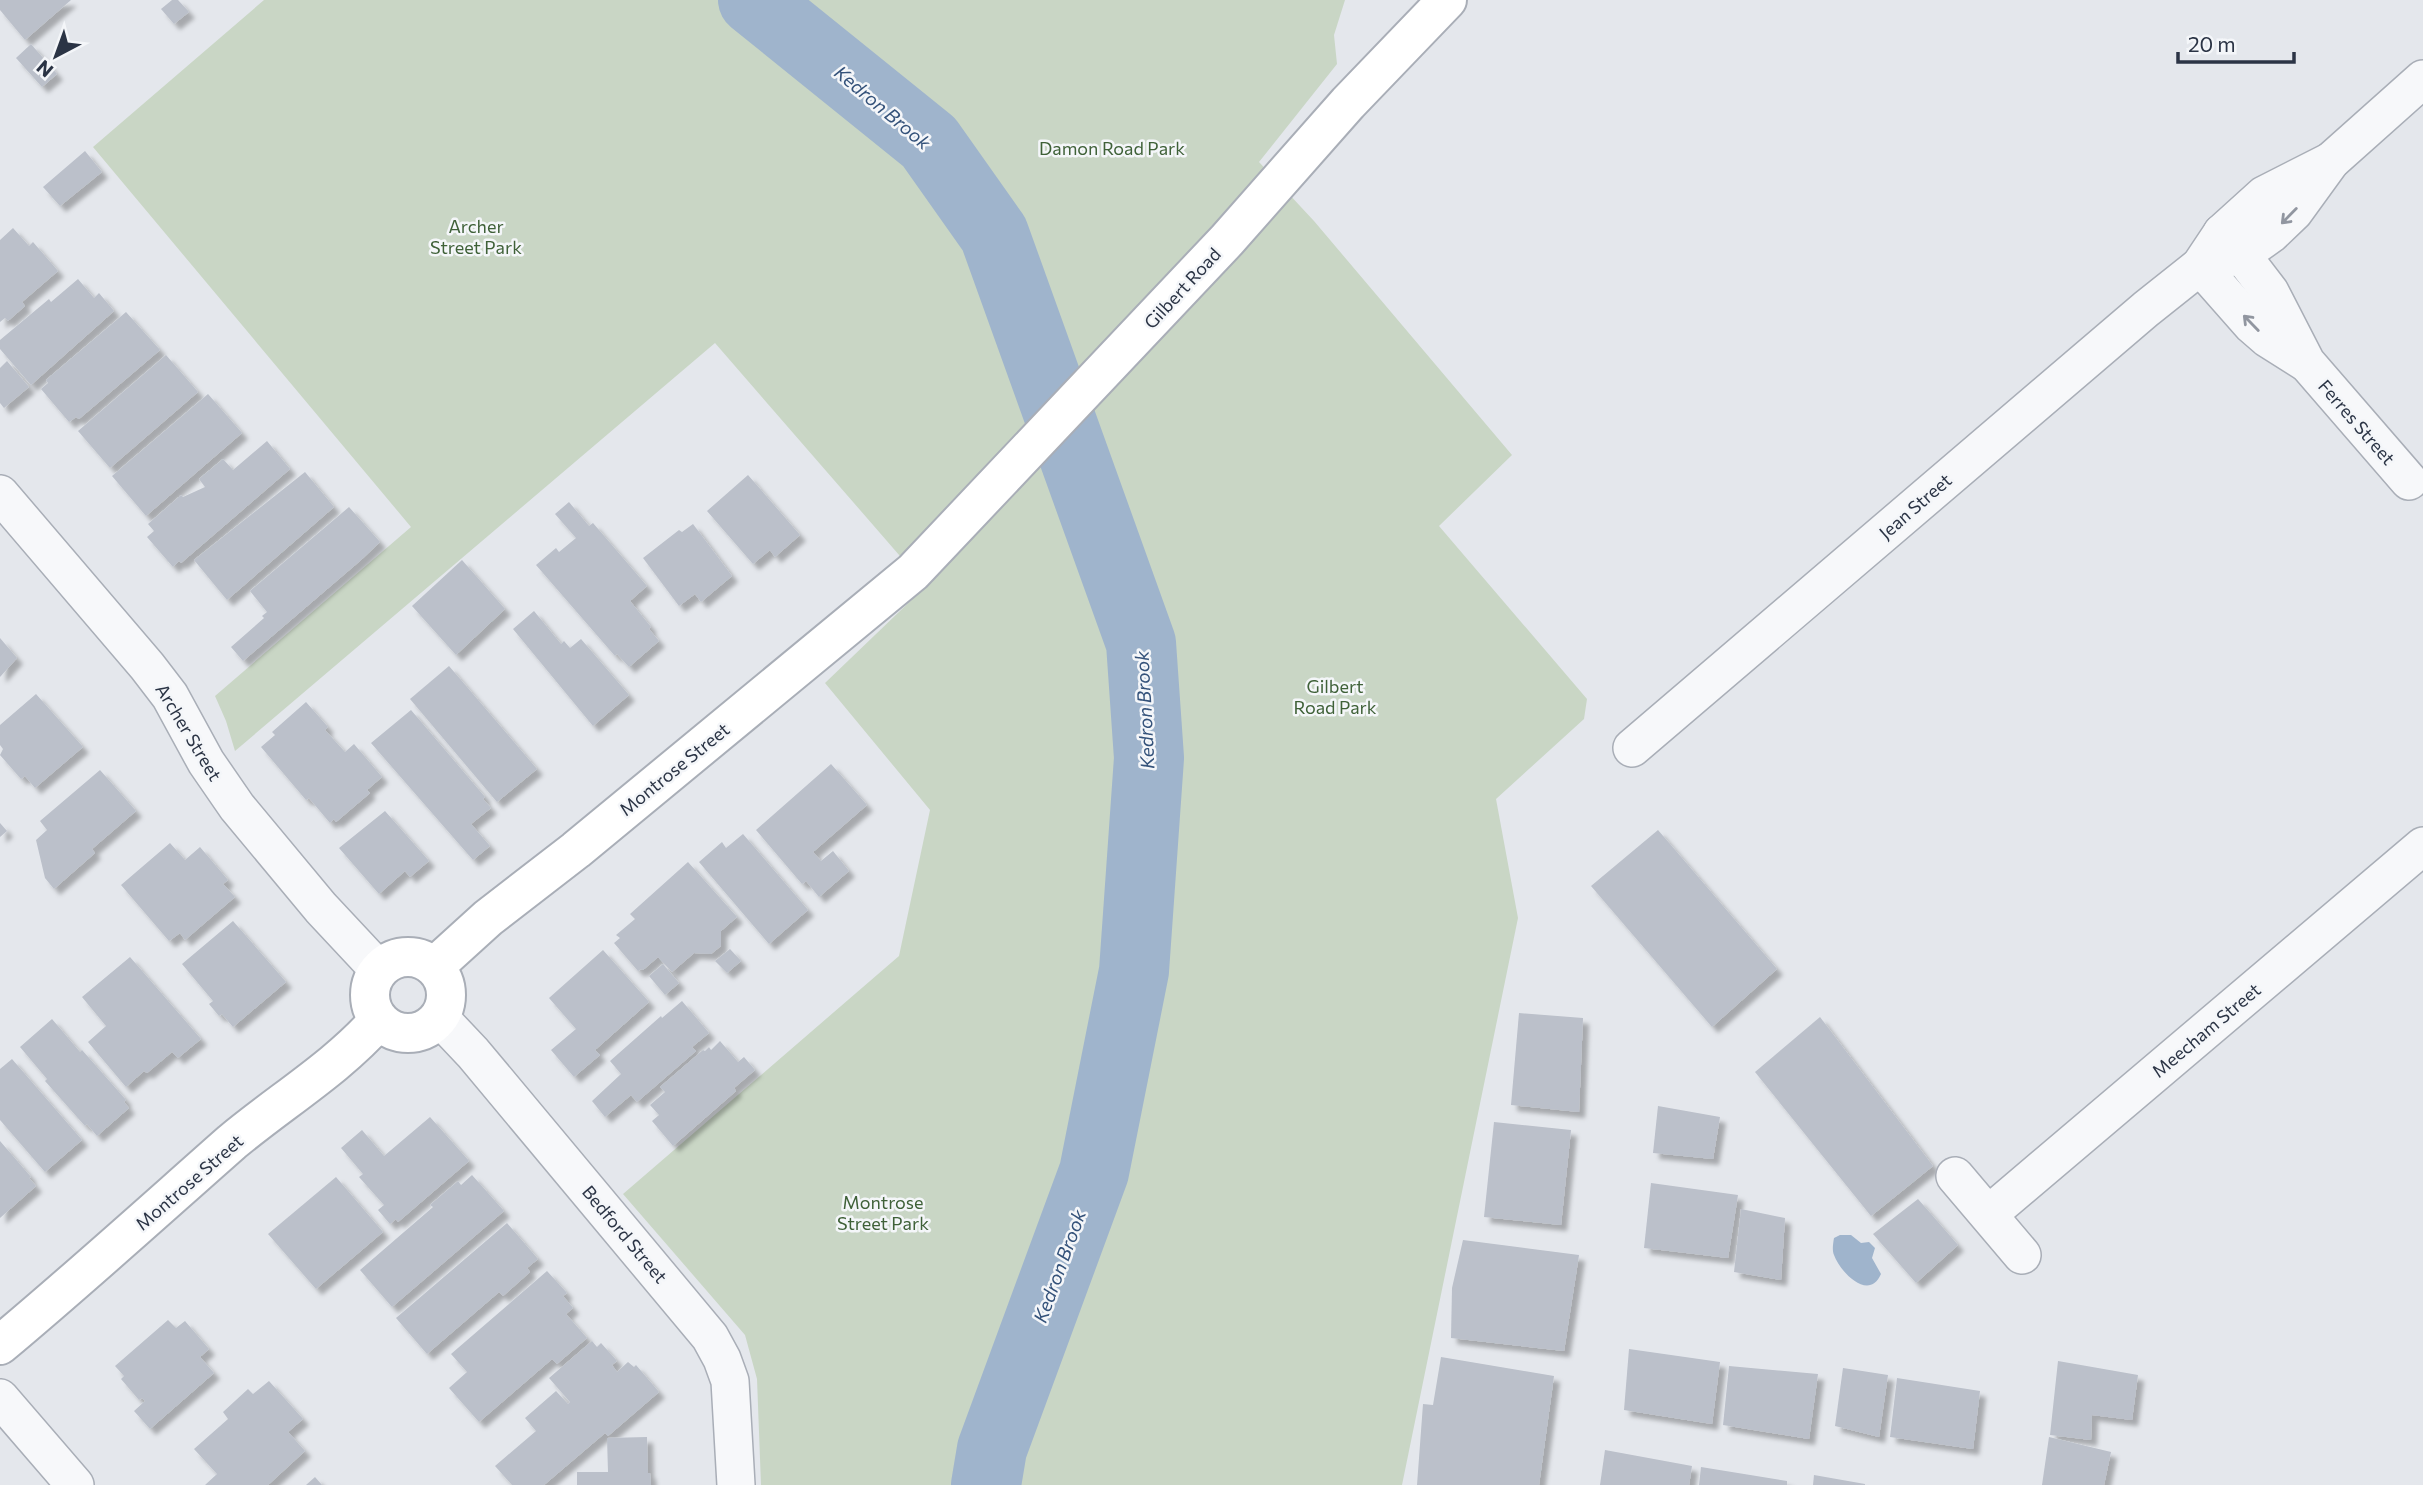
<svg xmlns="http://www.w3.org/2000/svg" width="2423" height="1485" font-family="Commissioner,sans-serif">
<defs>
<filter id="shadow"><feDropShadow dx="6" dy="6" stdDeviation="2" flood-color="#0004"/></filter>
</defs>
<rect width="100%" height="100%" fill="#e4e7ec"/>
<polygon fill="#c9d6c5" points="264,0 1345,0 1334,35 1337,64 1259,162 1314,221 1512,455 1439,526 1587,699 1584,719 1496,799 1518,918 1402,1485 761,1485 757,1379 745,1335 623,1194 899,956 930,810 825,683 926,586 715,343 235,751 226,721 215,696 411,527 93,147"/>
<path fill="#9fb4cc" d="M 1840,1235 L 1851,1235 L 1861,1243 L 1869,1242 L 1875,1248 L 1872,1258 L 1881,1274 C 1869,1302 1840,1272 1834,1255 C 1832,1250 1833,1244 1834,1238 Z"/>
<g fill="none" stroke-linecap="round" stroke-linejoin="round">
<polyline stroke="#9fb4cc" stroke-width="70" points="753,0 929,142 994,234 1141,643 1149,758 1134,971 1094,1172 992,1449 986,1485"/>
</g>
<g fill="#bbc0ca" filter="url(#shadow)">
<polygon points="0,0 71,0 25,40 0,10"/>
<polygon points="172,0 178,0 189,12 174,24 161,9"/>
<polygon points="31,44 57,74 42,87 16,58"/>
<polygon points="85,151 102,172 60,206 43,187"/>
<polygon points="13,228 29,246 33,242 58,271 22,302 25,306 8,321 5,318 0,322 0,240"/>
<polygon points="78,279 94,298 99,293 114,311 31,385 0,349 0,340 49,299 51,302"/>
<polygon points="126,312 160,350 79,419 76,417 69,422 41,389 48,383 46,380"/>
<polygon points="166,355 198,392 110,468 78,431"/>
<polygon points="7,361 29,387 4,408 0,403 0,368"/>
<polygon points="208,394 242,433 146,516 112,476"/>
<polygon points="267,441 290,469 181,563 179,561 173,567 147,537 154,531 148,524 181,495 183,497 205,487 199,479 223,459 233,470"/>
<polygon points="305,472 334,507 227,600 194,560"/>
<polygon points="748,475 800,535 775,557 770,550 753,564 707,511"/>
<polygon points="569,502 589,526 593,523 647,586 630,601 651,627 649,629 659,641 629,667 617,654 615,656 536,565 556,548 559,552 576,538 555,514"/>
<polygon points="349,507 380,542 361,560 243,661 231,647 264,618 262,616 267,612 250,591"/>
<polygon points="693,524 732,576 701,602 695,594 679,606 643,558 679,530 682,532"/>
<polygon points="462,560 505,609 456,655 412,606"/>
<polygon points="534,611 561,644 564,641 570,648 581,639 629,695 593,726 513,629"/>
<polygon points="0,638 17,658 0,677"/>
<polygon points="449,666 537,769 497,802 410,699"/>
<polygon points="36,694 83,747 35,788 25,776 21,779 0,755 3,749 0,745 0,725"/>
<polygon points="306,702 328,727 325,730 345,752 354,744 382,777 367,790 370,793 336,822 334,819 330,823 309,798 306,800 261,747 275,735 272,732"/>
<polygon points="411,710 485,797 483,799 491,808 471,824 490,846 473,860 371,743"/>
<polygon points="831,764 867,805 813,852 821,861 833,851 849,871 819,897 806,881 802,884 756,830"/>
<polygon points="100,770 136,811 92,849 95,853 54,889 45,878 36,840 47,830 40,821"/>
<polygon points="385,811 429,861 410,877 405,871 379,894 339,848"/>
<polygon points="0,823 7,831 0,837"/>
<polygon points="1658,830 1777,969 1712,1027 1591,886"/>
<polygon points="743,834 808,910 769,944 699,862 722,842 726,848"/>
<polygon points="170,843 185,860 200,847 228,880 223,884 235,897 185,940 180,933 169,941 121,885"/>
<polygon points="688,862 737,917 721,931 721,946 711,954 694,953 672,972 658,957 643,970 641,969 638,971 614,943 620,938 616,935 635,919 630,914"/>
<polygon points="233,921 286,982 233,1027 222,1014 219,1016 209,1004 213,1001 182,964"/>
<polygon points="730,949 741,961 727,973 715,961"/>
<polygon points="603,950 649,1002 595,1050 600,1055 574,1077 551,1050 576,1029 549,998"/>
<polygon points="130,957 201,1039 178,1058 172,1052 147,1073 144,1071 126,1087 88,1042 106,1026 82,997"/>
<polygon points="663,964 679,983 665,995 649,976"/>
<polygon points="682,1001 709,1033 692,1047 696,1051 637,1102 631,1095 605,1117 592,1101 621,1074 610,1061 661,1016 662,1018"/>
<polygon points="1519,1013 1583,1018 1579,1112 1511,1105"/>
<polygon points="1820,1017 1933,1166 1871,1216 1755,1072"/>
<polygon points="52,1019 80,1052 82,1050 126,1100 124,1102 129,1108 97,1136 87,1124 85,1126 45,1081 47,1079 20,1047"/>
<polygon points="720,1041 738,1062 744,1057 755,1070 734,1088 736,1091 673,1146 652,1121 659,1115 650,1105 665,1092 660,1087 703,1050 705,1051 709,1047 711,1050"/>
<polygon points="12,1059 82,1140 45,1172 0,1120 0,1069"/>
<polygon points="1658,1106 1720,1117 1713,1159 1653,1153"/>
<polygon points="430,1117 469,1161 398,1222 396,1219 390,1224 378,1210 384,1205 359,1177 363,1174 341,1148 362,1130 384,1156"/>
<polygon points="1494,1122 1571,1130 1561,1225 1484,1217"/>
<polygon points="0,1141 31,1177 29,1178 36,1186 0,1218"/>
<polygon points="472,1175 504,1211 392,1307 360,1270 433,1207 430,1205 458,1181 461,1185"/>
<polygon points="336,1177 383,1232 316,1289 268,1234"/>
<polygon points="1651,1183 1738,1195 1728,1258 1644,1248"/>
<polygon points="1918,1199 1958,1245 1916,1283 1873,1234"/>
<polygon points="1741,1209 1785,1218 1781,1280 1734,1272"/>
<polygon points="507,1223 538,1259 527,1268 530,1272 503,1296 499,1292 427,1354 396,1318"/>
<polygon points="1463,1240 1579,1255 1564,1351 1451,1338 1452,1288"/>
<polygon points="547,1271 567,1293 563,1296 573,1308 566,1314 587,1338 557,1364 552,1359 479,1422 449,1388 467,1372 451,1354"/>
<polygon points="168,1320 176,1328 185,1321 209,1349 200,1357 214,1373 150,1429 134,1411 145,1401 142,1398 139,1400 121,1379 124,1376 115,1366"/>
<polygon points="592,1341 597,1347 601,1343 617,1361 612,1365 617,1372 628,1362 634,1367 636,1365 659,1392 608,1436 605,1433 544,1485 512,1485 495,1466 536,1431 525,1418 556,1391 568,1404 570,1402 549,1378"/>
<polygon points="1629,1349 1720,1362 1712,1424 1624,1410"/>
<polygon points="1441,1357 1554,1376 1539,1485 1417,1485 1423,1404 1433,1405"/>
<polygon points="2058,1361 2138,1375 2132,1420 2092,1415 2091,1440 2050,1435"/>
<polygon points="1729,1366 1818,1374 1809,1439 1723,1425"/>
<polygon points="1843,1368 1888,1375 1879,1437 1835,1426"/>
<polygon points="1897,1378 1980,1391 1973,1449 1890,1437"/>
<polygon points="269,1381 303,1419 288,1432 305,1451 268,1485 205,1485 217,1474 194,1449 228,1419 223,1412 248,1389 253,1394"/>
<polygon points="647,1437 648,1473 650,1473 651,1485 577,1485 577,1472 608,1472 607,1438"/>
<polygon points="2049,1437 2111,1452 2104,1485 2042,1485"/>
<polygon points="1605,1450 1692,1466 1689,1485 1600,1485"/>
<polygon points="1701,1467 1787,1481 1787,1485 1699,1485"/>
<polygon points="1814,1475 1865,1484 1865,1485 1813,1485"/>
<polygon points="315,1477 322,1485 306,1485"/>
</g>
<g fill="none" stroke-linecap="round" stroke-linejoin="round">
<defs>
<g id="street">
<polyline points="2222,233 2241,254 2270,292 2306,362 2409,481"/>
<polyline points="2218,262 2247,251 2271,234 2294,212 2331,161 2423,79"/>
<polyline points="2200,266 2252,325 2267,338 2305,362"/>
<polyline points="0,494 147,666 170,696 206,762 237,807 321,908 379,970"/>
<polyline points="1632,748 2146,309 2200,266 2222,233 2264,195 2331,161"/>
<polyline points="439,1017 473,1053 710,1337 722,1359 730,1381 736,1485"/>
<polyline points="1955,1176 2022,1255"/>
<polyline points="1989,1214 2423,846"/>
<polyline points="0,1398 75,1485"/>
</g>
<g id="secondary">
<circle cx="408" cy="995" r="38"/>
<polyline points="434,967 488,918 576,850 913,572 1227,240 1348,103 1447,0"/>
<path d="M 0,1345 C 79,1279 155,1210 232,1142 C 281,1101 337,1068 379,1020"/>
</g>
</defs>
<use href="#street" stroke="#a9aeb7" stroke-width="40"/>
<use href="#secondary" stroke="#a9aeb7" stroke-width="42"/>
<use href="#street" stroke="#f7f8fa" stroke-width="37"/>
<use href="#secondary" stroke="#fff" stroke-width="38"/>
</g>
<defs><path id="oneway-shaft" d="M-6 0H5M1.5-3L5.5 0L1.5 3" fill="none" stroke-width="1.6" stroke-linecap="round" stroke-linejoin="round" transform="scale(1.75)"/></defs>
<g stroke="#9196a0">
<use href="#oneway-shaft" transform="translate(2289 216) rotate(134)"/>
<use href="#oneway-shaft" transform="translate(2251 323) rotate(-134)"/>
</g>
<g text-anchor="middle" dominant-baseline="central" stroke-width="5" stroke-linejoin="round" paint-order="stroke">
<g font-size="18" fill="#3f6138" stroke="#f4f6f9">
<text x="1112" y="148">Damon Road Park</text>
<text x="476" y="226">Archer<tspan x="476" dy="21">Street Park</tspan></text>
<text x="1335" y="686">Gilbert<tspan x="1335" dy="21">Road Park</tspan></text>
<text x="883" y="1202">Montrose<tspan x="883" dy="21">Street Park</tspan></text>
</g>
<g font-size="18" fill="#2b3445" stroke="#f4f6f9">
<text transform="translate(1182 288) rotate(-47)">Gilbert Road</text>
<text transform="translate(2357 422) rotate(49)">Ferres Street</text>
<text transform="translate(1915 506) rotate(-41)">Jean Street</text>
<text transform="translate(189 732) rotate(59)">Archer Street</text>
<text transform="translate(674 769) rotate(-39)">Montrose Street</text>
<text transform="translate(2206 1030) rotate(-40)">Meecham Street</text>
<text transform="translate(189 1182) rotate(-41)">Montrose Street</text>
<text transform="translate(625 1234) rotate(50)">Bedford Street</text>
</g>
<g font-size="19" font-style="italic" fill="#34527a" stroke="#f4f6f9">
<text transform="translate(883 107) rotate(40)">Kedron Brook</text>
<text transform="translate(1144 710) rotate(-93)">Kedron Brook</text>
<text transform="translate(1059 1266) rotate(-70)">Kedron Brook</text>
</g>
</g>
<g transform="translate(56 56) rotate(221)" stroke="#f4f6f9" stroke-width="5" paint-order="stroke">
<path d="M0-5L12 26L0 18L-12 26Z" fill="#2b3445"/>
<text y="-10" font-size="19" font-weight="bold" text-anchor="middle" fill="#2b3445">N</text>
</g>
<path d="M2178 52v10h116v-10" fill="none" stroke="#2b3445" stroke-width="3.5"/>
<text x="2188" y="52" font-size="21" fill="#2b3445" stroke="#f4f6f9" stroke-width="5" paint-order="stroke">20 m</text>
</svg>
